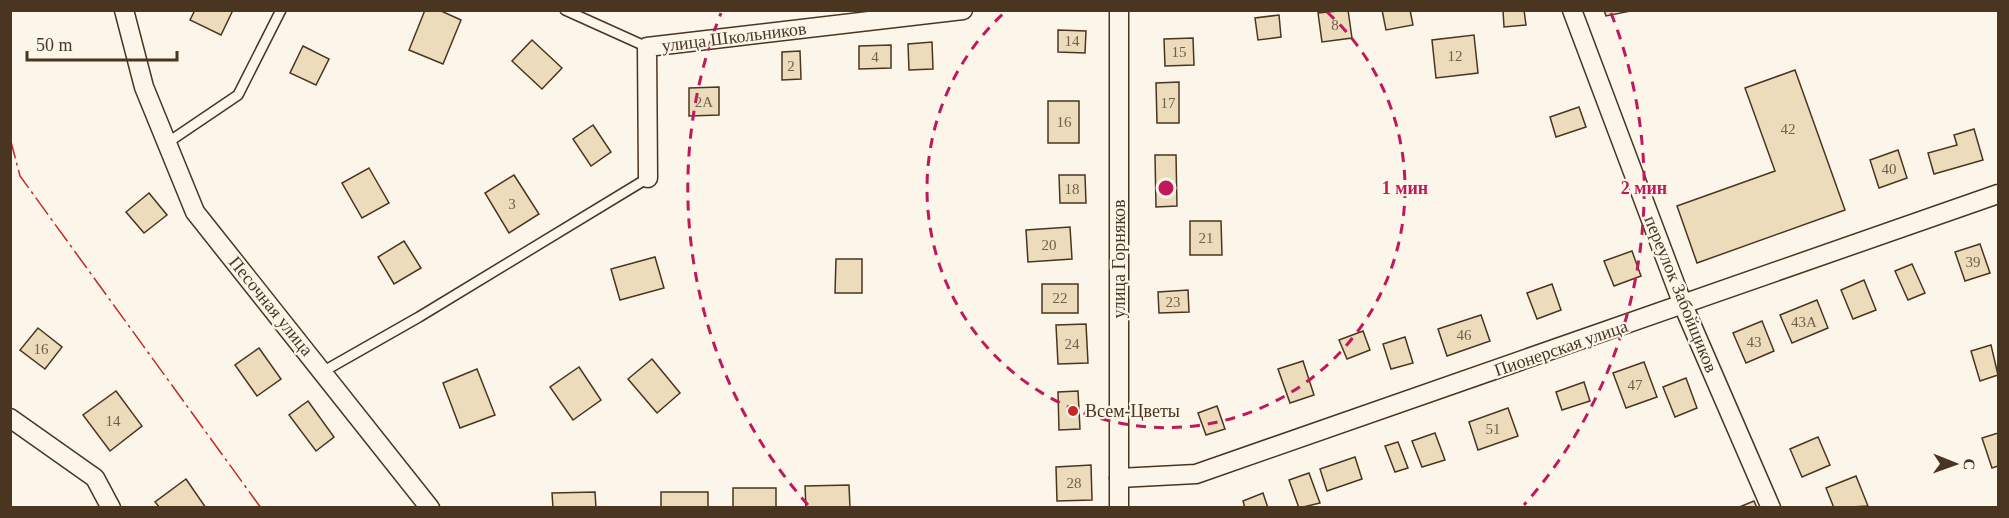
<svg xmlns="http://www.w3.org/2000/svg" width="2009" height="518" font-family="'Times New Roman',serif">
<rect width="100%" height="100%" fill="#fbf6e9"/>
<g fill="#ecdcbc" stroke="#4a3520" stroke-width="1.5">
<polygon points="195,10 233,10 221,35 190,20"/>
<polygon points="425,10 439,10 461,20 443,64 409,50"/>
<polygon points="1348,10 1352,38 1322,42 1318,13"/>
<polygon points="1382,10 1410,10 1413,25 1386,30"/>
<polygon points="1503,10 1524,10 1526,25 1504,27"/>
<polygon points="1604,10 1631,10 1631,11 1606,16"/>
<polygon points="1279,15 1281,37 1258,40 1255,18"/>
<polygon points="1058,30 1086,31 1085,53 1058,52"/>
<polygon points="1474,35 1478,73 1436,78 1432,40"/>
<polygon points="1193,38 1194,65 1165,66 1164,39"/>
<polygon points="532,40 562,68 542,89 512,61"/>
<polygon points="932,42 933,69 909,70 908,44"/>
<polygon points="891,45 891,68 859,69 859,46"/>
<polygon points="303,46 329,59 316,85 290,73"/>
<polygon points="800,51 801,79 782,80 782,52"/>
<polygon points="1795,70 1845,210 1697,263 1677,206 1775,171 1745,88"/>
<polygon points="1179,82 1179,123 1157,123 1156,83"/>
<polygon points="719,87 719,115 689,116 689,88"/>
<rect x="1048" y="101" width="31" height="42"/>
<polygon points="1579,107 1586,127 1556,137 1550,117"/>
<polygon points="593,125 611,152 591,166 573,139"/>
<polygon points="1974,129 1983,160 1934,174 1928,153 1957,145 1954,135"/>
<polygon points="1898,150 1907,178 1879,188 1870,160"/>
<polygon points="1155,155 1176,155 1177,206 1156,207"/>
<polygon points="369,168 389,203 362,218 342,183"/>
<polygon points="514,175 539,214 509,233 485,193"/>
<polygon points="1059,175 1085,175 1086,203 1060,203"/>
<polygon points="149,193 167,215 144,233 126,212"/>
<polygon points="1190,221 1221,221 1222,255 1190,255"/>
<polygon points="1070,227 1072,259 1028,262 1026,230"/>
<polygon points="404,241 421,268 394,284 378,257"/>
<polygon points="1980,244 1990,273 1965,281 1955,252"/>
<polygon points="1632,251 1641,276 1614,286 1604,261"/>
<polygon points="655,257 664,288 620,300 611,269"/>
<polygon points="836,259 862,259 862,293 835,293"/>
<polygon points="1912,264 1925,293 1908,300 1895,271"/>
<polygon points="1864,280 1876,310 1853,319 1841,290"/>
<rect x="1042" y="284" width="36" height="29"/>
<polygon points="1552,284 1561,310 1537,319 1527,293"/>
<polygon points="1188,290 1189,312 1159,313 1158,292"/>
<polygon points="1817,300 1828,328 1792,343 1780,315"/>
<polygon points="1481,315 1490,341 1447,356 1438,329"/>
<polygon points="1762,321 1774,351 1746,363 1733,333"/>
<polygon points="1086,324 1088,363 1058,364 1056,325"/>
<polygon points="38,328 62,347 45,369 20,350"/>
<polygon points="1363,331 1370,350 1347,359 1339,340"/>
<polygon points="1405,337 1413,363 1391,369 1383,344"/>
<polygon points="1991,345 1998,375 1980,381 1971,351"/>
<polygon points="259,348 281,379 257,396 235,365"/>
<polygon points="652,359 680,393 657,413 628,379"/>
<polygon points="1303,361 1314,395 1290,403 1278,369"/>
<polygon points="1644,362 1657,397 1626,408 1613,373"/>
<polygon points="579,367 601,400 573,420 550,387"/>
<polygon points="477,369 495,415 460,428 443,383"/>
<polygon points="1686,378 1697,408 1675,417 1663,387"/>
<polygon points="1584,382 1590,401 1562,410 1556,392"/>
<polygon points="116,391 142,426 110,451 83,415"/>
<polygon points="1078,391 1080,429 1059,430 1058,392"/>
<polygon points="308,401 334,437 316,451 289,415"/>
<polygon points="1217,406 1225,429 1206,435 1198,413"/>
<polygon points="1508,408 1518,436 1478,450 1469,422"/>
<polygon points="1435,433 1445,460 1422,467 1412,441"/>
<polygon points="1998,433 1998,466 1992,468 1982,438"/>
<polygon points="1818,437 1830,465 1802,477 1790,449"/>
<polygon points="1398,442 1408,468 1395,472 1385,446"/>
<polygon points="1355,457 1362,479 1327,491 1320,469"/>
<polygon points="1091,465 1092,500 1057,501 1056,467"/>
<polygon points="1309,473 1320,503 1299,508 1289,480"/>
<polygon points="1856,476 1868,506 1834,508 1826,488"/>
<polygon points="186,479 206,508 160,508 155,502"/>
<polygon points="849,485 850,508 806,508 805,486"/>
<rect x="733" y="488" width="43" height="20"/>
<polygon points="595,492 596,508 553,508 552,493"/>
<rect x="661" y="492" width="47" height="16"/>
<polygon points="1263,493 1268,508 1245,508 1243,501"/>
<polygon points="1754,501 1757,508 1737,508"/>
</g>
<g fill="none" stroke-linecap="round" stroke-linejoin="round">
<defs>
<g id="lane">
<polyline points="565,10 647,47"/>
<polyline points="167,143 238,95 281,10"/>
<polyline points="324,371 419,317 648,178"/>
</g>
<g id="street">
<polyline points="124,10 144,87 195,212 430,508"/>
<polyline points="1119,10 1119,508"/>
<polyline points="1572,10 1683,305 1771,508"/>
<polyline points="648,178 647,47 963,10"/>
<polyline points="10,418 95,478 111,508"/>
<polyline points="1119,478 1196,474 1998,194"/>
</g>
</defs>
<use href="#lane" stroke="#4a3520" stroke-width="12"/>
<use href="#street" stroke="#4a3520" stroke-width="21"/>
<use href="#lane" stroke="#fbf6e9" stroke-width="9"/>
<use href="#street" stroke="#fbf6e9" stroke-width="18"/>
<polyline stroke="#c62828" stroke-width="1.5" stroke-dasharray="21 4.5 3 4.5" stroke-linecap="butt" points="10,138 20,176 261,508"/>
</g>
<g fill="none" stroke="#c2185b" stroke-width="3" stroke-dasharray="10 8">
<path d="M1327 12A239 239 0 1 1 1005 12"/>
<path d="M808 505A478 478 0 0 1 721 13M1611 13A478 478 0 0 1 1524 505"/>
</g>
<circle fill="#c62828" stroke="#fbf6e9" stroke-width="2" cx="1073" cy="411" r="6"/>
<g text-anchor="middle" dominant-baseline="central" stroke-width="4.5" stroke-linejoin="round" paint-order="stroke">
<g font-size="15" fill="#725f47">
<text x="1335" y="25">8</text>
<text x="1072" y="41">14</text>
<text x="1179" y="52">15</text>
<text x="1455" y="56">12</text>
<text x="875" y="57">4</text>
<text x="791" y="66">2</text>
<text x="704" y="102">2А</text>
<text x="1168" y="103">17</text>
<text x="1064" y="122">16</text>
<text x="1788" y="129">42</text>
<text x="1889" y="169">40</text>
<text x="1072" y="189">18</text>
<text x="512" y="204">3</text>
<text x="1206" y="238">21</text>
<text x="1049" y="245">20</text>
<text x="1973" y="262">39</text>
<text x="1060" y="298">22</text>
<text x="1173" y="302">23</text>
<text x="1804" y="322">43А</text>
<text x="1464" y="335">46</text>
<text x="1754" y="342">43</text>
<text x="1072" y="344">24</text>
<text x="41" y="349">16</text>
<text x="1635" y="385">47</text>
<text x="113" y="421">14</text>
<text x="1493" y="429">51</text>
<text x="1074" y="483">28</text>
</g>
<g font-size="18" fill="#4a3520" stroke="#fbf6e9">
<text transform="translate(734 37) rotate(-7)">улица Школьников</text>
<text transform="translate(1119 259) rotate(-90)">улица Горняков</text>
<text transform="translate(1681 294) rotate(68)">переулок Забойщиков</text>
<text transform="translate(271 306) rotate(51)">Песочная улица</text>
<text transform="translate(1561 348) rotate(-19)">Пионерская улица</text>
</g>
<g font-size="18" fill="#4a3520" stroke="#fbf6e9" text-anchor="start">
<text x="1085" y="411">Всем-Цветы</text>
</g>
</g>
<circle cx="1166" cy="188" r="9" fill="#c2185b" stroke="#fbf6e9" stroke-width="3"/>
<g font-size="18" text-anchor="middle" font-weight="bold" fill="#c2185b" stroke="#fbf6e9" stroke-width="4.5" stroke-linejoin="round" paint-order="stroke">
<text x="1405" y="194">1 мин</text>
<text x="1644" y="194">2 мин</text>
</g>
<rect width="2009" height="518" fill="none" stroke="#4a3520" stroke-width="24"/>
<g transform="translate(1955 464) rotate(91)" stroke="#fbf6e9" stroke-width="4.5" paint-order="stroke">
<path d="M0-4.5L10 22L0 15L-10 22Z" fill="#4a3520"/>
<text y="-9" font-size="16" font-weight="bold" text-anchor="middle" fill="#4a3520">С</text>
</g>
<path d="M27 51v9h150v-9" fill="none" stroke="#4a3520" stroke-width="3"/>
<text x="36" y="51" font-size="18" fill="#4a3520" stroke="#fbf6e9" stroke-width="4.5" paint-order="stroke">50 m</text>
</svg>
